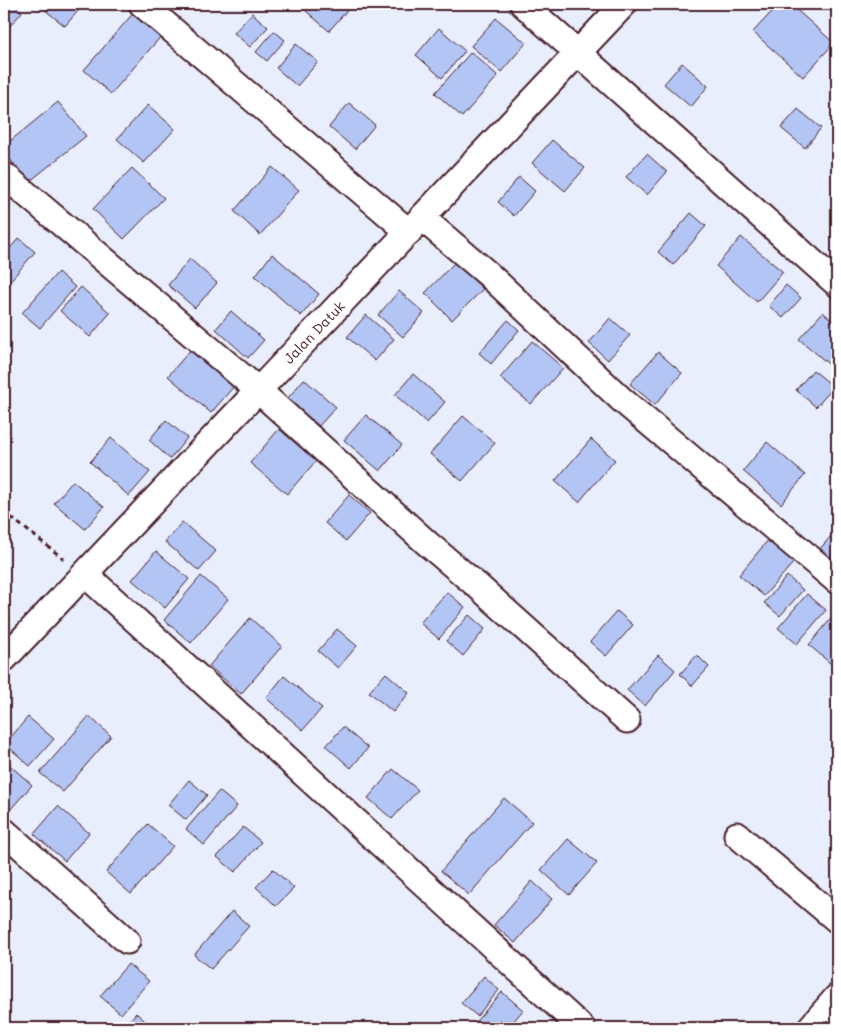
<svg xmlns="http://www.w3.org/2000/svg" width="841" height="1032" font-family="Mali,sans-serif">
<rect width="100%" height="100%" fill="#e8eefc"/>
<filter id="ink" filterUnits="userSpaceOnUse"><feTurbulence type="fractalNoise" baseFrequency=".02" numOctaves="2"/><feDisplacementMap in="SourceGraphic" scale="10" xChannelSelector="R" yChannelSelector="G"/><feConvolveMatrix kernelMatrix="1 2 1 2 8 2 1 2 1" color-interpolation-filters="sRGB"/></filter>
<g filter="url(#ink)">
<g fill="#b2c5f4" stroke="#4a1f2b">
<polygon points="4,4 12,4 22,12 4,33"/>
<polygon points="51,4 84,4 65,26 45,10"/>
<polygon points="298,4 342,4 348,9 329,31"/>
<polygon points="371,4 386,4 380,11"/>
<polygon points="779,4 790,4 834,43 803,77 753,32"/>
<polygon points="136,10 163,34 111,94 84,70"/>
<polygon points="252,13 268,27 250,47 234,33"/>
<polygon points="496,18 526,43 501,72 471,46"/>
<polygon points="439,28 465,51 442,78 416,55"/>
<polygon points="274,31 285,40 267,61 256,52"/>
<polygon points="296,44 318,62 297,86 276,68"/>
<polygon points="471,52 498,76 462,117 435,93"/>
<polygon points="682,63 708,86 691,107 664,84"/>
<polygon points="58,102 86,136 29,182 4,152 4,146"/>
<polygon points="349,103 375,125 355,149 329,127"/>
<polygon points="148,105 175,129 144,163 117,139"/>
<polygon points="798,109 821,128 805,148 781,128"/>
<polygon points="552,140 585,168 565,191 532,163"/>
<polygon points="647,154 667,172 647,195 626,177"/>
<polygon points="272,167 299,190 260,235 234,211"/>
<polygon points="132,168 164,198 124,239 93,209"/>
<polygon points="519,177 535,191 514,216 498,202"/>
<polygon points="691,213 706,226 673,265 658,252"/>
<polygon points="741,237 783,272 757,302 716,266"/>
<polygon points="19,238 35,252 4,288 4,255"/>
<polygon points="272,254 319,294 301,316 255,276"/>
<polygon points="190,259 217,283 195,308 168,285"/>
<polygon points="455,262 483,289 452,320 425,293"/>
<polygon points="58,272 75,287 40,328 22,313"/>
<polygon points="786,285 801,298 783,318 769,306"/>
<polygon points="81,287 110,313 90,337 60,311"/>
<polygon points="399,291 424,313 403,337 378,315"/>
<polygon points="231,311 264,340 248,358 216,329"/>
<polygon points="823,312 837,325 837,361 832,367 799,339"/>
<polygon points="366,315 394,339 375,361 347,337"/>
<polygon points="610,318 630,335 608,360 589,343"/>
<polygon points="508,320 519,330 491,364 479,353"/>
<polygon points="532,341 563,368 531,404 500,378"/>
<polygon points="192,348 235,385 211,413 168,376"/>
<polygon points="658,352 682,373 655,405 630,384"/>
<polygon points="813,370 834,387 816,407 796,390"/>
<polygon points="413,374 445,402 427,423 395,395"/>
<polygon points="304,379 336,407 319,426 287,399"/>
<polygon points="366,415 402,445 380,471 344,440"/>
<polygon points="463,416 495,443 462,481 430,454"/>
<polygon points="166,420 187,438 170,459 149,440"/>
<polygon points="279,429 316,461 287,494 250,463"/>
<polygon points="111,438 150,472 129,496 90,462"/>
<polygon points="591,439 615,460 579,502 555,481"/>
<polygon points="767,442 805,475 781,504 743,471"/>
<polygon points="73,481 104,507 85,529 54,503"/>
<polygon points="349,495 370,513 346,541 325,523"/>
<polygon points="182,522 216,551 199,571 165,542"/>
<polygon points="837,529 837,566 819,550"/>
<polygon points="768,540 794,562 764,596 739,575"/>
<polygon points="156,551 189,579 165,608 132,580"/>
<polygon points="201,576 228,599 191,643 164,620"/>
<polygon points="787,576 803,590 780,616 764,603"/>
<polygon points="447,592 465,607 439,639 420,623"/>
<polygon points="807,594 826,610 797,644 778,628"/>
<polygon points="617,611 633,625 606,656 590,642"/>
<polygon points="835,614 837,616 837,657 831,664 809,645"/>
<polygon points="469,615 485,629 463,656 446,641"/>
<polygon points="250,618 282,646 241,694 209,666"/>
<polygon points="337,629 357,646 338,668 318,651"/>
<polygon points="658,655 675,670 645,706 627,690"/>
<polygon points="697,655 709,667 692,686 680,674"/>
<polygon points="386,673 409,693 393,712 369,692"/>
<polygon points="284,676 322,708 303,730 266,698"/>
<polygon points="89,716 111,736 63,792 40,773"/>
<polygon points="28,717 54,739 30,766 5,744"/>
<polygon points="343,727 368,748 351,768 326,746"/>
<polygon points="4,760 32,785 10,810 4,804"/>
<polygon points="393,769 418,790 392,819 368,798"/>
<polygon points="189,780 207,795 186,820 168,805"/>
<polygon points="219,791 237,806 204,845 186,829"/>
<polygon points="504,798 532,822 469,895 441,871"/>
<polygon points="58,806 89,833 65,861 34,834"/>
<polygon points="148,824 173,846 131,894 106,872"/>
<polygon points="243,827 261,842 235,872 217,857"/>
<polygon points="568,839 597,863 569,895 541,870"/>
<polygon points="273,869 294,888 276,906 256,887"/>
<polygon points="532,881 552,899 515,943 494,925"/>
<polygon points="232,911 249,926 211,969 194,955"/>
<polygon points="128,964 149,981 121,1014 100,996"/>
<polygon points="484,976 499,990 477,1016 461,1003"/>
<polygon points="502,992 523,1010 508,1028 470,1028"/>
<polygon points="136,1013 153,1028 123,1028"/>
</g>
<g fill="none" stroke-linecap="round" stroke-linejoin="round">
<defs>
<g id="minor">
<polyline points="142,4 409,232"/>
<polyline points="523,4 837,284"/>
<polyline points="4,175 258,390 428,544 480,588 627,720"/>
<polyline points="422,218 488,274 622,400 837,581"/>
<polyline points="85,574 582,1028"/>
<polyline points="4,659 624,4"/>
<polyline points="4,831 127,941"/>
<polyline points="737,835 837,920"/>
<polyline points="810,1028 837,997"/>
</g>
</defs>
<use href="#minor" stroke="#4a1f2b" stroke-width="29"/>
<polyline stroke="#4a1f2b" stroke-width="3" stroke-dasharray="5 4" stroke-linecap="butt" points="4,512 64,559"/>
<use href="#minor" stroke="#fff" stroke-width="25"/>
</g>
</g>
<g text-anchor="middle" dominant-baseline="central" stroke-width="4.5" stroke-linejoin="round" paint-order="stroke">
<g font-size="14" fill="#4a1f2b" stroke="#fff">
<text transform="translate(314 332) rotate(-46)">Jalan Datuk</text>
</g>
</g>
<rect width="841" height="1032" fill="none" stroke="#fff" stroke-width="20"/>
<rect x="10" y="10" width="821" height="1012" fill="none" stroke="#4a1f2b" stroke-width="2" filter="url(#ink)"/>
</svg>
